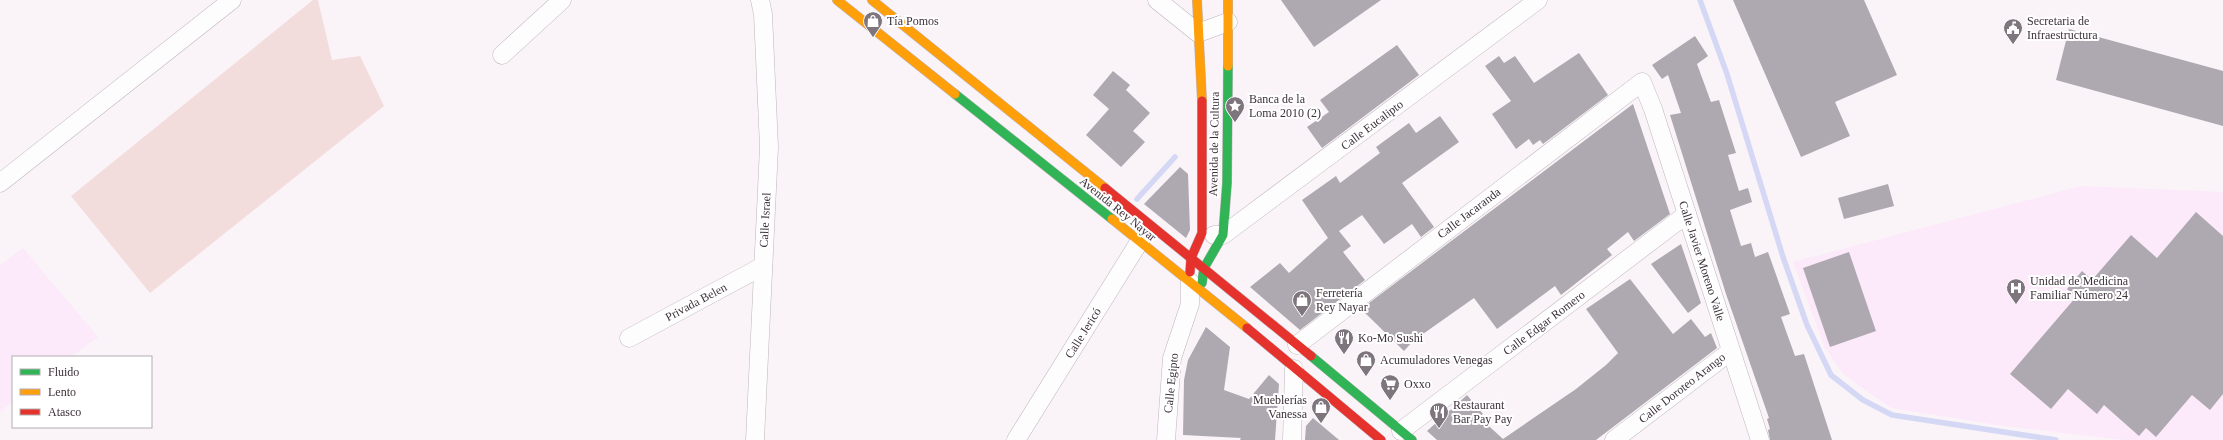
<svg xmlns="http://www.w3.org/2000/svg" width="2223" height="440" font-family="'Times New Roman',serif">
<rect width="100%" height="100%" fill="#faf4f9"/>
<g fill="#fceafa">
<polygon points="2081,186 2223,192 2223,440 2124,440 2004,426 1891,408 1844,375 1825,348 1793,262"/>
<polygon points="23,248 98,337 71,357 13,357 13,402 0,412 0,265"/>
</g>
<polygon fill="#f3dcdc" points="313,0 318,0 332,60 360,56 384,106 150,293 71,196"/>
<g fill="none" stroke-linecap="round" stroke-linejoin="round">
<g stroke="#d4d8f4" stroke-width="5.5">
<polyline points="1700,0 1727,74 1783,257 1807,325 1831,375 1863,400 1892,415 2056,440"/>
<polyline points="1137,199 1175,157"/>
</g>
</g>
<g fill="#aea9b0">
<polygon points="1281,0 1381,0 1314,47"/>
<polygon points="1733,0 1864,0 1897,75 1835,102 1850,136 1801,157"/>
<polygon points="2069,29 2223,71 2223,126 2056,80"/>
<polygon points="1695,36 1708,56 1697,64 1711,102 1719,100 1736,153 1728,155 1739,191 1748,188 1752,202 1730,210 1741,246 1751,243 1755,257 1768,252 1790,314 1781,317 1795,356 1804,354 1832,440 1770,440 1768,430 1770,429 1767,419 1769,418 1726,294 1670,115 1681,113 1668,75 1662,79 1652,65"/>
<polygon points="1397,45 1419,75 1322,148 1307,127 1329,112 1320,100"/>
<polygon points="1579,53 1608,95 1543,144 1540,140 1533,145 1529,139 1516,149 1492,114 1511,101 1485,66 1499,56 1504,63 1515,56 1534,83"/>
<polygon points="1113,71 1130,85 1126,90 1150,113 1133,131 1145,142 1121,167 1086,135 1109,109 1093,95"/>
<polygon points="1633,104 1670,214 1634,241 1628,232 1607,249 1612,255 1561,295 1555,286 1497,329 1474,298 1413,341 1404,351 1361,309"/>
<polygon points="1440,116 1459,142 1402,183 1434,227 1421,237 1412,224 1384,244 1362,215 1339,231 1351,246 1343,252 1365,280 1300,330 1250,287 1280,263 1289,273 1328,238 1302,200 1336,176 1340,183 1380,153 1376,147 1409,123 1416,133"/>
<polygon points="1180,167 1188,174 1190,230 1186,238 1144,204"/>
<polygon points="1888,184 1894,206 1844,219 1838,198"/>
<polygon points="2196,212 2223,236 2223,394 2210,410 2192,395 2156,437 2146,428 2139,436 2104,405 2097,414 2068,389 2051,409 2010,374 2076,297 2067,289 2082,271 2092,280 2131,235 2157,258"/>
<polygon points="1681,244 1701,303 1688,313 1651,264"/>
<polygon points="1849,252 1876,331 1830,347 1803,268"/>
<polygon points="1630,279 1673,334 1691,319 1705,337 1711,333 1717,348 1596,440 1437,440 1427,431 1467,395 1483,414 1479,417 1503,439 1576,389 1606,365 1618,353 1586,309"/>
<polygon points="1206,327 1230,347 1224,390 1249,399 1269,375 1279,384 1275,440 1240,440 1241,438 1183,435 1184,380 1188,360"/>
<polygon points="1313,418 1339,440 1305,440 1306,426"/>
</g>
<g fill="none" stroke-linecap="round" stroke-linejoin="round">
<defs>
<g id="street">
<polyline points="1157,0 1198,33 1228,22"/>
<polyline points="502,55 562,0"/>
<polyline points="0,183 232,0"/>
<polyline points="1214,235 1223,235 1538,0"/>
<polyline points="629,338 763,266"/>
<polyline points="1297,345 1642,82 1653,109 1760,440"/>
<polyline points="1401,431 1687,214"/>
<polyline points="755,440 769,147 763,14 760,0"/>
<polyline points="1016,440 1146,231"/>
<polyline points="1166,440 1172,358 1190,304 1190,282"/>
<polyline points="1292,440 1294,369"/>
<polyline points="1614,440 1731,351"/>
</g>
<g id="fast">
<polyline points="955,94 1112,219"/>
<polyline points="1202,283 1204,268 1223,235 1227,183 1228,66"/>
<polyline points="1311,356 1412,440"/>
</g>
<g id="slow">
<polyline points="837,0 955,94"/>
<polyline points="872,0 1105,188"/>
<polyline points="1197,0 1202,101"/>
<polyline points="1228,66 1228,0"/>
<polyline points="1112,219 1247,328"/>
</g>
<g id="jam">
<polyline points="1105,188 1311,356"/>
<polyline points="1190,272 1191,258 1202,233 1202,101"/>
<polyline points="1247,328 1381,440"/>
</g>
</defs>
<use href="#street" stroke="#beb5bc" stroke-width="19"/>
<use href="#fast" stroke="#beb5bc" stroke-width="10"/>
<use href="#slow" stroke="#beb5bc" stroke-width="10"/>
<use href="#jam" stroke="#beb5bc" stroke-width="10"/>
<use href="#street" stroke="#fefdfe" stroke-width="18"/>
<use href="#fast" stroke="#30b455" stroke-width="9"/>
<use href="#slow" stroke="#ff9f0a" stroke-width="9"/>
<use href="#jam" stroke="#e5322d" stroke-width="9"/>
</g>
<defs>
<symbol id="shop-pin" viewBox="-11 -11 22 30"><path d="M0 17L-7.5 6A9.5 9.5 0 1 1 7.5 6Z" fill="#7e757d" stroke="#fff"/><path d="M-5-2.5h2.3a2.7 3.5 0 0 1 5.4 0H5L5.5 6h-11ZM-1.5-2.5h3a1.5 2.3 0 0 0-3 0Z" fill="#fff"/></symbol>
<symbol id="civic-pin" viewBox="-11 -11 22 30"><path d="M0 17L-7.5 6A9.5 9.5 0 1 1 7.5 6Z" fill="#7e757d" stroke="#fff"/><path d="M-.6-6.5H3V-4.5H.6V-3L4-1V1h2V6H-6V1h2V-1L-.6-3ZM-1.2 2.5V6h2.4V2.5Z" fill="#fff"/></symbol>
<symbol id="sight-pin" viewBox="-11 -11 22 30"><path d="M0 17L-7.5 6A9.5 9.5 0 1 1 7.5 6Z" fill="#7e757d" stroke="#fff"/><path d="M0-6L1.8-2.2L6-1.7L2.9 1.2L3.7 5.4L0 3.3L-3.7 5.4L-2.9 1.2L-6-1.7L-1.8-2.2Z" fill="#fff"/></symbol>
<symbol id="hospital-pin" viewBox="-11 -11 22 30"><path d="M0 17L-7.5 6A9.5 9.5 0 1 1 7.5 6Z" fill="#7e757d" stroke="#fff"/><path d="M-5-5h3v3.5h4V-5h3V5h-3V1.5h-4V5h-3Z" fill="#fff"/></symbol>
<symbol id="restaurant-pin" viewBox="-11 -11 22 30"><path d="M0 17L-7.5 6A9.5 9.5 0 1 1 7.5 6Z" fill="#7e757d" stroke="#fff"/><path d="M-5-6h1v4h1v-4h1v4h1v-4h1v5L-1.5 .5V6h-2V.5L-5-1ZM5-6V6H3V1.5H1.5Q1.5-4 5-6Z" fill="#fff"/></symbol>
<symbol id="supermarket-pin" viewBox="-11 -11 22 30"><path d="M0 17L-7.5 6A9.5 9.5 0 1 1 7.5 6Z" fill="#7e757d" stroke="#fff"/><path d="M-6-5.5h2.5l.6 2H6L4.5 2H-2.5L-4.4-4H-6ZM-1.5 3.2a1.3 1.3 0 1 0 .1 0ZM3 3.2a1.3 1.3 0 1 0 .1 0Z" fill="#fff"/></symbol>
</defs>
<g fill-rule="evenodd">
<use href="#shop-pin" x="862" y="10" width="22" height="30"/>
<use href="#civic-pin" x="2002" y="17" width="22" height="30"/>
<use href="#sight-pin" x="1224" y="95" width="22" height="30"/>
<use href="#hospital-pin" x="2005" y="277" width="22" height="30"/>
<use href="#shop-pin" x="1291" y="289" width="22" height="30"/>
<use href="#restaurant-pin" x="1333" y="327" width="22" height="30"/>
<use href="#shop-pin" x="1355" y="349" width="22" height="30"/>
<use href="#supermarket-pin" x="1379" y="373" width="22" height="30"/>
<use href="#shop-pin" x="1310" y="396" width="22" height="30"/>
<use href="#restaurant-pin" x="1428" y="401" width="22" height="30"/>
</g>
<g text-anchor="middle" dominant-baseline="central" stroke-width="4" stroke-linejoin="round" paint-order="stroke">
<g font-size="12" fill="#3c313a" stroke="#fff" text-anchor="start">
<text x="887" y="21">Tía Pomos</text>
<text x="2027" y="21">Secretaria de<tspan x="2027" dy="14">Infraestructura</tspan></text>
<text x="1249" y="99">Banca de la<tspan x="1249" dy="14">Loma 2010 (2)</tspan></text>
<text x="2030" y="281">Unidad de Medicina<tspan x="2030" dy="14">Familiar Número 24</tspan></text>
<text x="1316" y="293">Ferretería<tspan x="1316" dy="14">Rey Nayar</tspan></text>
<text x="1358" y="338">Ko-Mo Sushi</text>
<text x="1380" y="360">Acumuladores Venegas</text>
<text x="1404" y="384">Oxxo</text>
<text x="1307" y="400" text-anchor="end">Mueblerías<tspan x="1307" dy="14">Vanessa</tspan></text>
<text x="1453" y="405">Restaurant<tspan x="1453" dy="14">Bar Pay Pay</tspan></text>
</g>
<g font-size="12" fill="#3c313a" stroke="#fff">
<text transform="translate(1372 125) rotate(-37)">Calle Eucalipto</text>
<text transform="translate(1214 144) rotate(-89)">Avenida de la Cultura</text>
<text transform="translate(1118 209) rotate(39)">Avenida Rey Nayar</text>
<text transform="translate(1469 213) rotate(-37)">Calle Jacaranda</text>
<text transform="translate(765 220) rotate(-87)">Calle Israel</text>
<text transform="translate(1702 261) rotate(72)">Calle Javier Moreno Valle</text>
<text transform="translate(696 302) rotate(-28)">Privada Belen</text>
<text transform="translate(1544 323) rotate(-37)">Calle Edgar Romero</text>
<text transform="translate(1083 333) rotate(-58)">Calle Jericó</text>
<text transform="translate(1171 383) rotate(-84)">Calle Egipto</text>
<text transform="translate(1682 388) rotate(-38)">Calle Doroteo Arango</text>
</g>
</g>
<rect x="12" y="356" width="140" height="72" fill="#ffffff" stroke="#b1adb0"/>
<rect x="20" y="369" width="20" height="6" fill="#30b455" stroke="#b1adb0"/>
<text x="48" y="376" font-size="12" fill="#3c313a">Fluido</text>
<rect x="20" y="389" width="20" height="6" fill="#ff9f0a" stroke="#b1adb0"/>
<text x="48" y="396" font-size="12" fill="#3c313a">Lento</text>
<rect x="20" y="409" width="20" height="6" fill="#e5322d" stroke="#b1adb0"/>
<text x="48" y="416" font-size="12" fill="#3c313a">Atasco</text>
</svg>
